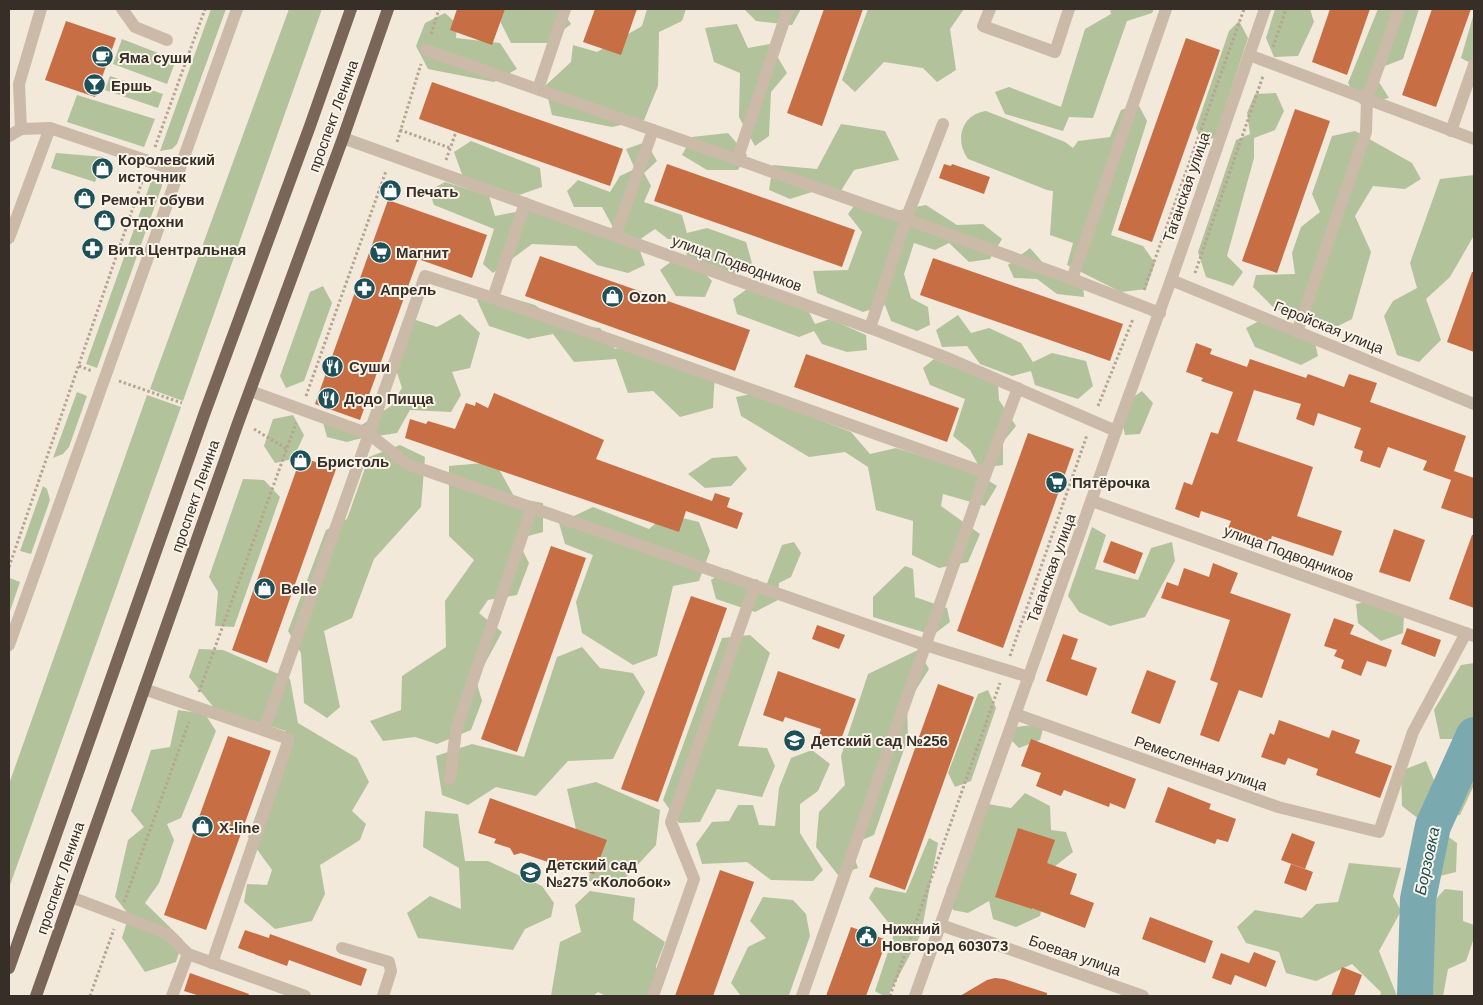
<svg xmlns="http://www.w3.org/2000/svg" width="1483" height="1005" font-family="Arial,sans-serif">
<rect width="100%" height="100%" fill="#f2e9db"/>
<g fill="#b2c29b">
<polygon points="211,9 226,9 177,144 172,149 160,151"/>
<polygon points="289,9 322,9 183,401 150,389"/>
<polygon points="485,9 561,9 571,24 547,43 511,43 497,15"/>
<polygon points="647,9 686,9 682,21 659,32 658,86 644,120 612,127 552,115 545,86 571,62 573,45 597,52 642,26"/>
<polygon points="744,9 801,9 792,25 756,21"/>
<polygon points="868,9 964,9 950,29 956,70 937,82 923,68 884,62 855,92 842,80"/>
<polygon points="1110,9 1154,9 1152,13 1127,21 1093,118 1069,117 1063,131 1005,114 995,92 1009,87 1061,107 1085,29 1111,14"/>
<polygon points="1275,9 1310,9 1314,22 1298,56 1274,57 1266,38"/>
<polygon points="1378,9 1419,9 1403,59 1372,71 1389,98 1360,104 1348,83"/>
<polygon points="445,13 457,24 456,38 500,43 517,69 494,82 428,69 416,46 425,23"/>
<polygon points="1474,13 1474,65 1461,58"/>
<polygon points="1239,21 1248,38 1215,138 1201,140 1196,128 1229,31"/>
<polygon points="737,24 748,48 770,44 787,73 771,92 769,136 755,146 739,117 740,73 714,62 705,28"/>
<polygon points="122,39 176,60 167,84 113,64"/>
<polygon points="110,76 163,94 158,108 105,90"/>
<polygon points="1276,93 1284,111 1275,130 1254,138 1254,158 1227,256 1243,272 1233,286 1206,277 1198,252 1236,140 1250,134 1247,113 1255,94"/>
<polygon points="77,95 155,119 144,147 67,122"/>
<path d="M 1138,104 L 1147,121 L 1111,235 L 1143,246 L 1155,263 L 1146,289 L 1121,292 L 1067,265 L 1073,243 L 1050,235 L 1053,191 L 1047,190 L 968,159 C 954,140 962,114 986,111 L 1065,142 L 1073,148 L 1078,141 L 1110,137 L 1121,110 Z"/>
<polygon points="841,124 885,131 899,160 854,170 837,197 815,191 790,199 769,190 773,165 817,169"/>
<polygon points="1355,131 1412,163 1421,179 1405,189 1373,186 1355,216 1371,252 1352,319 1328,331 1274,308 1253,287 1256,275 1295,274 1292,253 1301,227 1320,212 1312,194 1332,136"/>
<polygon points="728,133 747,155 738,170 707,170 682,155 692,137"/>
<polygon points="471,141 540,168 542,187 519,195 463,177 454,152"/>
<polygon points="646,142 657,161 644,173 651,186 644,202 682,215 687,233 707,228 746,242 752,263 736,275 687,256 684,240 668,239 655,229 639,240 614,229 602,207 574,207 567,191 578,180 610,192 620,176 635,169 626,149"/>
<polygon points="56,153 104,157 95,182 51,168"/>
<polygon points="154,173 162,180 162,186 97,368 86,364"/>
<polygon points="1474,175 1474,237 1473,237 1450,277 1426,299 1441,340 1419,362 1397,355 1384,316 1393,301 1417,288 1410,263 1440,179"/>
<polygon points="445,182 489,196 495,216 531,209 639,248 645,265 628,273 597,265 576,246 532,244 493,273 483,264 494,229 434,205 429,191"/>
<polygon points="860,198 896,211 926,205 957,225 983,224 1002,239 990,259 969,262 949,243 935,250 914,243 904,274 911,298 928,307 930,325 917,331 891,321 885,305 863,312 817,293 813,271 848,270 862,232 848,214"/>
<polygon points="1030,248 1044,264 1083,281 1084,297 1057,294 1037,279 1014,278 1008,265"/>
<polygon points="672,261 702,270 712,281 705,297 676,296 660,270"/>
<polygon points="323,286 332,303 304,381 286,388 280,376 310,292"/>
<polygon points="747,289 809,312 815,324 830,319 866,335 867,350 847,352 822,344 814,331 799,337 737,314 733,299"/>
<polygon points="488,291 535,305 558,324 600,328 615,349 638,343 715,371 713,408 680,417 653,391 628,393 616,359 574,362 553,334 528,339 489,326 477,300"/>
<polygon points="460,314 480,333 470,368 452,372 461,395 451,412 410,410 397,433 358,439 347,442 327,437 320,412 360,426 391,406 402,388 392,357 407,317 437,327"/>
<polygon points="958,315 971,333 989,328 1021,343 1033,362 1052,353 1086,361 1093,386 1078,399 1035,385 1031,371 1012,376 980,364 967,346 942,347 936,330"/>
<polygon points="1259,321 1315,343 1318,356 1301,365 1255,347 1246,328"/>
<polygon points="934,359 998,384 999,400 1016,426 1003,442 1003,465 980,468 970,450 953,436 965,399 930,385 923,368"/>
<polygon points="1142,391 1153,403 1140,434 1125,435 1122,421 1131,399"/>
<polygon points="77,392 87,396 69,447 63,454 53,458"/>
<polygon points="752,394 851,432 870,454 896,448 978,474 997,486 985,506 943,494 941,506 980,534 968,562 939,568 912,555 913,521 876,510 868,467 845,452 809,457 741,416 736,397"/>
<polygon points="147,395 181,407 9,888 9,784"/>
<polygon points="293,415 304,435 293,459 275,463 264,446 273,419"/>
<polygon points="400,445 425,457 421,507 374,559 352,618 324,631 340,707 327,718 304,703 301,653 288,631 326,530 347,519 369,457"/>
<polygon points="737,456 747,469 731,486 705,488 688,474 712,458"/>
<polygon points="495,462 515,498 543,503 543,532 517,539 529,563 517,595 488,600 479,613 502,632 476,680 482,701 471,730 437,744 415,737 383,741 370,721 401,710 402,676 446,647 445,601 474,560 449,536 449,466"/>
<polygon points="243,479 264,480 280,497 234,627 215,626 218,592 209,577"/>
<polygon points="43,486 47,489 50,500 31,554 20,551"/>
<polygon points="593,507 649,529 666,514 699,522 710,551 699,581 673,586 657,656 633,665 582,633 576,602 593,555 565,544 559,523"/>
<polygon points="1092,527 1106,535 1095,569 1138,580 1151,548 1172,542 1175,561 1145,617 1110,626 1079,612 1068,596"/>
<polygon points="794,542 801,553 791,577 779,583 778,600 755,612 716,599 711,580 727,569 766,586 782,545"/>
<polygon points="905,566 913,569 915,597 947,608 950,622 933,635 873,617 873,597"/>
<polygon points="10,578 20,582 9,614 9,582"/>
<polygon points="1370,601 1404,615 1403,633 1381,641 1358,623 1356,604"/>
<polygon points="750,635 770,653 738,746 767,748 775,766 762,797 717,789 700,822 679,823 663,800 722,638"/>
<polygon points="582,647 600,668 633,673 645,692 613,759 568,761 536,796 496,787 468,805 442,795 436,756 472,744 524,757 557,657"/>
<polygon points="199,649 223,650 290,679 298,723 357,758 369,782 352,811 366,824 360,840 320,865 325,894 312,921 275,929 244,902 247,884 267,885 272,870 248,837 286,731 215,709 189,677"/>
<polygon points="918,650 929,669 907,704 908,738 874,835 850,845 858,868 838,875 816,847 819,812 845,785 841,756 868,674"/>
<polygon points="1474,663 1474,722 1460,739 1440,739 1434,710 1461,665"/>
<polygon points="988,690 996,708 971,781 955,787 948,773 978,694"/>
<polygon points="178,710 205,714 216,731 181,818 167,824 174,840 159,883 145,903 183,940 176,962 145,972 122,938 129,915 115,897 128,840 144,827 131,811 151,750 170,747"/>
<polygon points="1032,725 1043,729 1040,740 1019,748 1011,740 1016,727"/>
<polygon points="812,750 830,764 818,791 800,804 800,833 823,870 813,881 771,880 747,862 702,864 696,844 712,822 729,821 738,805 753,805 759,825 775,826 779,788 791,758"/>
<polygon points="1474,753 1474,785 1460,815 1420,820 1402,806 1401,771 1426,761 1439,792 1460,789 1468,760"/>
<polygon points="596,782 660,810 656,845 618,886 589,881 591,850 578,838 567,789"/>
<polygon points="1025,793 1050,806 1051,830 1066,832 1073,852 1049,871 1040,916 1016,927 993,919 989,901 968,913 953,910 946,890 988,804 1011,808"/>
<polygon points="425,811 458,814 465,861 488,861 542,886 554,903 551,917 525,929 513,950 418,938 407,913 430,896 461,909 459,868 423,847"/>
<polygon points="1447,836 1457,843 1456,872 1436,877 1415,864 1425,840"/>
<polygon points="929,838 938,843 921,934 888,996 884,996 875,991 895,931 869,898 875,887 906,893"/>
<polygon points="1349,863 1401,868 1393,896 1401,911 1379,951 1397,996 1380,996 1381,992 1352,964 1316,981 1286,973 1279,952 1246,943 1237,927 1255,910 1302,918 1316,904 1338,902"/>
<polygon points="1445,889 1463,891 1463,921 1474,925 1474,938 1466,961 1448,969 1443,996 1420,996 1425,911"/>
<polygon points="590,891 635,898 633,920 665,942 656,966 659,996 606,996 598,992 593,996 551,996 560,942 581,932 575,905"/>
<polygon points="763,897 793,900 806,914 810,936 789,995 783,996 741,996 731,983 748,947 766,938 750,921"/>
</g>
<g fill="none" stroke-linecap="round" stroke-linejoin="round">
<polyline stroke="#7aaab0" stroke-width="36" points="1415,996 1418,899 1433,826 1474,735"/>
</g>
<g fill="#c86e44">
<polygon points="457,9 505,9 492,45 450,30"/>
<polygon points="595,9 637,9 621,55 583,42"/>
<polygon points="824,9 863,9 822,126 787,113"/>
<polygon points="1330,9 1370,9 1347,75 1312,62"/>
<polygon points="1432,9 1471,9 1436,107 1402,95"/>
<polygon points="66,21 116,38 95,97 45,80"/>
<polygon points="1186,38 1220,50 1152,242 1118,230"/>
<polygon points="432,82 623,149 610,186 419,119"/>
<polygon points="1295,109 1330,121 1277,273 1242,261"/>
<polygon points="667,164 855,230 842,267 654,201"/>
<polygon points="944,164 951,166 952,164 990,177 984,194 939,178"/>
<polygon points="388,200 487,235 472,278 418,259 360,420 315,404"/>
<polygon points="540,256 750,330 735,371 525,296"/>
<polygon points="933,258 1123,324 1110,361 920,295"/>
<polygon points="1472,272 1474,272 1474,352 1447,342"/>
<polygon points="1196,343 1212,349 1210,354 1247,367 1250,359 1306,378 1308,374 1344,387 1349,374 1377,383 1370,402 1466,436 1454,471 1474,478 1474,519 1441,508 1451,480 1423,470 1427,461 1388,447 1380,468 1360,461 1363,451 1354,448 1361,428 1318,413 1314,426 1296,419 1301,404 1254,390 1237,441 1313,467 1297,516 1342,531 1333,556 1272,536 1270,542 1228,528 1231,521 1201,511 1199,518 1175,509 1184,482 1192,485 1211,432 1218,434 1233,392 1201,381 1203,378 1186,372"/>
<polygon points="806,354 959,408 947,442 794,387"/>
<polygon points="494,393 604,440 596,459 712,501 715,493 730,498 727,507 743,513 737,529 686,511 679,532 405,438 410,419 426,424 428,421 455,429 466,403 475,406 476,402 488,408"/>
<polygon points="1028,433 1074,449 1003,648 957,631"/>
<polygon points="301,457 336,469 267,663 232,650"/>
<polygon points="1394,529 1425,540 1410,582 1379,572"/>
<polygon points="1472,535 1474,535 1474,608 1449,599"/>
<polygon points="1111,541 1143,553 1135,574 1103,562"/>
<polygon points="551,546 586,558 517,752 481,739"/>
<polygon points="1213,563 1238,573 1230,593 1291,614 1262,698 1239,690 1219,742 1200,735 1218,683 1210,680 1230,620 1161,598 1167,582 1178,586 1184,568 1209,577"/>
<polygon points="691,596 727,608 658,802 621,789"/>
<polygon points="1334,618 1354,625 1350,634 1392,650 1386,667 1367,661 1361,676 1341,668 1344,660 1334,656 1337,650 1324,646"/>
<polygon points="817,625 845,635 839,649 812,639"/>
<polygon points="1407,628 1441,640 1435,657 1401,644"/>
<polygon points="1063,634 1078,639 1071,659 1097,668 1087,696 1046,681"/>
<polygon points="1147,670 1176,681 1160,724 1131,713"/>
<polygon points="778,671 856,699 840,742 819,735 821,729 785,717 783,722 763,715"/>
<polygon points="938,684 974,697 905,890 869,877"/>
<polygon points="1279,720 1329,738 1332,730 1360,740 1355,753 1392,766 1380,798 1316,775 1318,769 1288,758 1285,765 1261,757 1270,733 1274,735"/>
<polygon points="228,736 271,751 206,930 164,915"/>
<polygon points="1031,739 1136,779 1125,809 1110,803 1109,807 1064,790 1061,796 1036,786 1041,773 1021,766"/>
<polygon points="1168,787 1211,804 1209,809 1236,819 1228,842 1217,839 1215,844 1155,822"/>
<polygon points="490,798 607,840 594,874 576,868 574,871 564,868 557,870 551,863 521,853 514,855 510,848 494,843 496,839 478,833"/>
<polygon points="1018,828 1055,840 1047,863 1077,874 1070,894 1094,903 1085,928 1032,908 1032,909 995,897"/>
<polygon points="1292,833 1315,842 1305,869 1281,860"/>
<polygon points="1291,864 1313,872 1306,891 1284,883"/>
<polygon points="720,870 754,882 713,996 675,996"/>
<polygon points="1150,917 1213,941 1205,963 1142,939"/>
<polygon points="851,927 887,940 866,996 826,996"/>
<polygon points="245,930 269,938 270,934 367,969 361,986 289,960 287,966 238,948"/>
<polygon points="1254,952 1276,961 1266,987 1235,975 1231,985 1212,978 1221,953 1249,963"/>
<polygon points="1342,967 1362,975 1354,996 1331,996"/>
<polygon points="190,973 249,994 248,996 200,996 184,991"/>
<polygon points="995,978 1004,979 1047,993 1047,996 960,996 987,980"/>
</g>
<g fill="none" stroke-linecap="round" stroke-linejoin="round">
<g stroke="#b7a491" stroke-width="3" stroke-dasharray="2.5 2.5" stroke-linecap="butt">
<polyline points="431,34 439,9"/>
<polyline points="1273,47 1286,9"/>
<polyline points="400,130 450,148"/>
<polyline points="397,142 421,64"/>
<polyline points="155,147 205,9"/>
<polyline points="446,160 456,132"/>
<polyline points="1195,273 1263,76"/>
<polyline points="1144,290 1244,9"/>
<polyline points="79,366 92,371"/>
<polyline points="119,381 182,403"/>
<polyline points="306,396 386,171"/>
<polyline points="1098,406 1133,319"/>
<polyline points="254,429 287,449"/>
<polyline points="9,567 144,176"/>
<polyline points="1010,656 1087,435"/>
<polyline points="199,692 296,423"/>
<polyline points="124,902 189,722"/>
<polyline points="90,996 114,929"/>
<polyline points="890,996 1000,683"/>
</g>
<g stroke="#cbbaa7" stroke-width="12">
<polyline points="122,9 135,27 167,40"/>
<polyline points="990,9 983,26 1055,52 1069,9"/>
<polyline points="426,50 906,219 1072,279 1160,313"/>
<polyline points="1249,55 1474,139"/>
<polyline points="538,89 565,9"/>
<polyline points="21,129 19,84 41,9"/>
<polyline points="1451,131 1474,65"/>
<polyline points="9,136 21,129 50,128 178,171"/>
<polyline points="343,138 870,328 945,357 1116,431"/>
<polyline points="737,160 788,9"/>
<polyline points="615,236 653,130"/>
<polyline points="9,238 50,128"/>
<polyline points="1072,279 1166,9"/>
<polyline points="1171,280 1474,404"/>
<polyline points="493,298 525,203"/>
<polyline points="870,328 906,219 943,124"/>
<polyline points="1297,332 1366,132 1367,99 1399,9"/>
<polyline points="250,391 369,434 407,464 925,645 1029,677"/>
<polyline points="986,473 1018,388"/>
<polyline points="1092,501 1474,636"/>
<polyline points="9,645 237,9"/>
<polyline points="144,689 289,739 212,963"/>
<polyline points="1015,714 1278,807 1379,832 1413,732 1466,633"/>
<polyline points="264,730 425,276 493,298 986,473 802,996"/>
<polyline points="450,779 456,730 532,507"/>
<polyline points="71,897 168,934 188,954 305,996"/>
<polyline points="941,925 1143,996"/>
<polyline points="342,948 389,962 391,971 383,996"/>
<polyline points="172,996 188,954"/>
<polyline points="653,996 694,879 671,822 755,585"/>
<polyline points="915,996 1116,431 1171,280 1265,9"/>
</g>
<g stroke="#796659" stroke-width="12">
<polyline points="9,968 205,412 310,126 351,9"/>
<polyline points="36,996 238,423 343,138 388,9"/>
</g>
</g>
<defs>
<symbol id="cafe-disc" viewBox="-11 -11 22 22"><circle r="9.5" fill="#1c5159" stroke="#faf3e8"/><path d="M-5.5-4.5H6V0H3Q3 3.5 0 3.5H-2.5Q-5.5 3.5-5.5 0ZM3-3.2v2h1.7v-2ZM-6 4.5H4V6H-6Z" fill="#fff"/></symbol>
<symbol id="bar-disc" viewBox="-11 -11 22 22"><circle r="9.5" fill="#1c5159" stroke="#faf3e8"/><path d="M-6-5H6L.8 .8V4.5H3.5V6h-7V4.5H-.8V.8Z" fill="#fff"/></symbol>
<symbol id="shop-disc" viewBox="-11 -11 22 22"><circle r="9.5" fill="#1c5159" stroke="#faf3e8"/><path d="M-5-2.5h2.3a2.7 3.5 0 0 1 5.4 0H5L5.5 6h-11ZM-1.5-2.5h3a1.5 2.3 0 0 0-3 0Z" fill="#fff"/></symbol>
<symbol id="pharmacy-disc" viewBox="-11 -11 22 22"><circle r="9.5" fill="#1c5159" stroke="#faf3e8"/><path d="M-2-6h4v4h4v4h-4v4h-4v-4h-4v-4h4Z" fill="#fff"/></symbol>
<symbol id="supermarket-disc" viewBox="-11 -11 22 22"><circle r="9.5" fill="#1c5159" stroke="#faf3e8"/><path d="M-6-5.5h2.5l.6 2H6L4.5 2H-2.5L-4.4-4H-6ZM-1.5 3.2a1.3 1.3 0 1 0 .1 0ZM3 3.2a1.3 1.3 0 1 0 .1 0Z" fill="#fff"/></symbol>
<symbol id="restaurant-disc" viewBox="-11 -11 22 22"><circle r="9.5" fill="#1c5159" stroke="#faf3e8"/><path d="M-5-6h1v4h1v-4h1v4h1v-4h1v5L-1.5 .5V6h-2V.5L-5-1ZM5-6V6H3V1.5H1.5Q1.5-4 5-6Z" fill="#fff"/></symbol>
<symbol id="school-disc" viewBox="-11 -11 22 22"><circle r="9.5" fill="#1c5159" stroke="#faf3e8"/><path d="M0-5L7-2L0 1L-7-2ZM-4 1L0 2.5L4 1V4Q0 6-4 4Z" fill="#fff"/></symbol>
<symbol id="civic-disc" viewBox="-11 -11 22 22"><circle r="9.5" fill="#1c5159" stroke="#faf3e8"/><path d="M-.6-6.5H3V-4.5H.6V-3L4-1V1h2V6H-6V1h2V-1L-.6-3ZM-1.2 2.5V6h2.4V2.5Z" fill="#fff"/></symbol>
</defs>
<g fill-rule="evenodd">
<use href="#cafe-disc" x="90" y="44" width="25" height="25"/>
<use href="#bar-disc" x="82" y="72" width="25" height="25"/>
<use href="#shop-disc" x="90" y="156" width="25" height="25"/>
<use href="#shop-disc" x="378" y="178" width="25" height="25"/>
<use href="#shop-disc" x="72" y="186" width="25" height="25"/>
<use href="#shop-disc" x="92" y="208" width="25" height="25"/>
<use href="#pharmacy-disc" x="80" y="236" width="25" height="25"/>
<use href="#supermarket-disc" x="368" y="240" width="25" height="25"/>
<use href="#pharmacy-disc" x="352" y="276" width="25" height="25"/>
<use href="#shop-disc" x="600" y="284" width="25" height="25"/>
<use href="#restaurant-disc" x="320" y="354" width="25" height="25"/>
<use href="#restaurant-disc" x="316" y="386" width="25" height="25"/>
<use href="#shop-disc" x="288" y="448" width="25" height="25"/>
<use href="#supermarket-disc" x="1044" y="470" width="25" height="25"/>
<use href="#shop-disc" x="252" y="576" width="25" height="25"/>
<use href="#school-disc" x="782" y="728" width="25" height="25"/>
<use href="#shop-disc" x="190" y="814" width="25" height="25"/>
<use href="#school-disc" x="518" y="860" width="25" height="25"/>
<use href="#civic-disc" x="854" y="924" width="25" height="25"/>
</g>
<g text-anchor="middle" dominant-baseline="central" stroke-width="4" stroke-linejoin="round" paint-order="stroke">
<g font-size="15" font-weight="bold" fill="#372e28" stroke="#faf3e8" text-anchor="start">
<text x="119" y="57">Яма суши</text>
<text x="111" y="85">Ершь</text>
<text x="118" y="159">Королевский<tspan x="118" dy="17">источник</tspan></text>
<text x="406" y="191">Печать</text>
<text x="101" y="199">Ремонт обуви</text>
<text x="120" y="221">Отдохни</text>
<text x="108" y="249">Вита Центральная</text>
<text x="396" y="252">Магнит</text>
<text x="380" y="289">Апрель</text>
<text x="629" y="296">Ozon</text>
<text x="349" y="366">Суши</text>
<text x="344" y="398">Додо Пицца</text>
<text x="317" y="461">Бристоль</text>
<text x="1072" y="482">Пятёрочка</text>
<text x="281" y="588">Belle</text>
<text x="811" y="740">Детский сад №256</text>
<text x="219" y="827">X-line</text>
<text x="546" y="864">Детский сад<tspan x="546" dy="17">№275 «Колобок»</tspan></text>
<text x="882" y="928">Нижний<tspan x="882" dy="17">Новгород 603073</tspan></text>
</g>
<g font-size="15" fill="#372e28" stroke="#faf3e8">
<text transform="translate(333 116) rotate(-70)">проспект Ленина</text>
<text transform="translate(1186 187) rotate(-71)">Таганская улица</text>
<text transform="translate(737 263) rotate(20)">улица Подводников</text>
<text transform="translate(1329 327) rotate(22)">Геройская улица</text>
<text transform="translate(195 496) rotate(-71)">проспект Ленина</text>
<text transform="translate(1289 553) rotate(20)">улица Подводников</text>
<text transform="translate(1051 568) rotate(-70)">Таганская улица</text>
<text transform="translate(1201 763) rotate(19)">Ремесленная улица</text>
<text transform="translate(60 878) rotate(-71)">проспект Ленина</text>
<text transform="translate(1075 955) rotate(19)">Боевая улица</text>
</g>
<g font-size="16" font-style="italic" fill="#1c5159" stroke="#faf3e8">
<text transform="translate(1427 861) rotate(-78)">Борзовка</text>
</g>
</g>
<rect width="1483" height="1005" fill="none" stroke="#372e28" stroke-width="20"/>
</svg>
